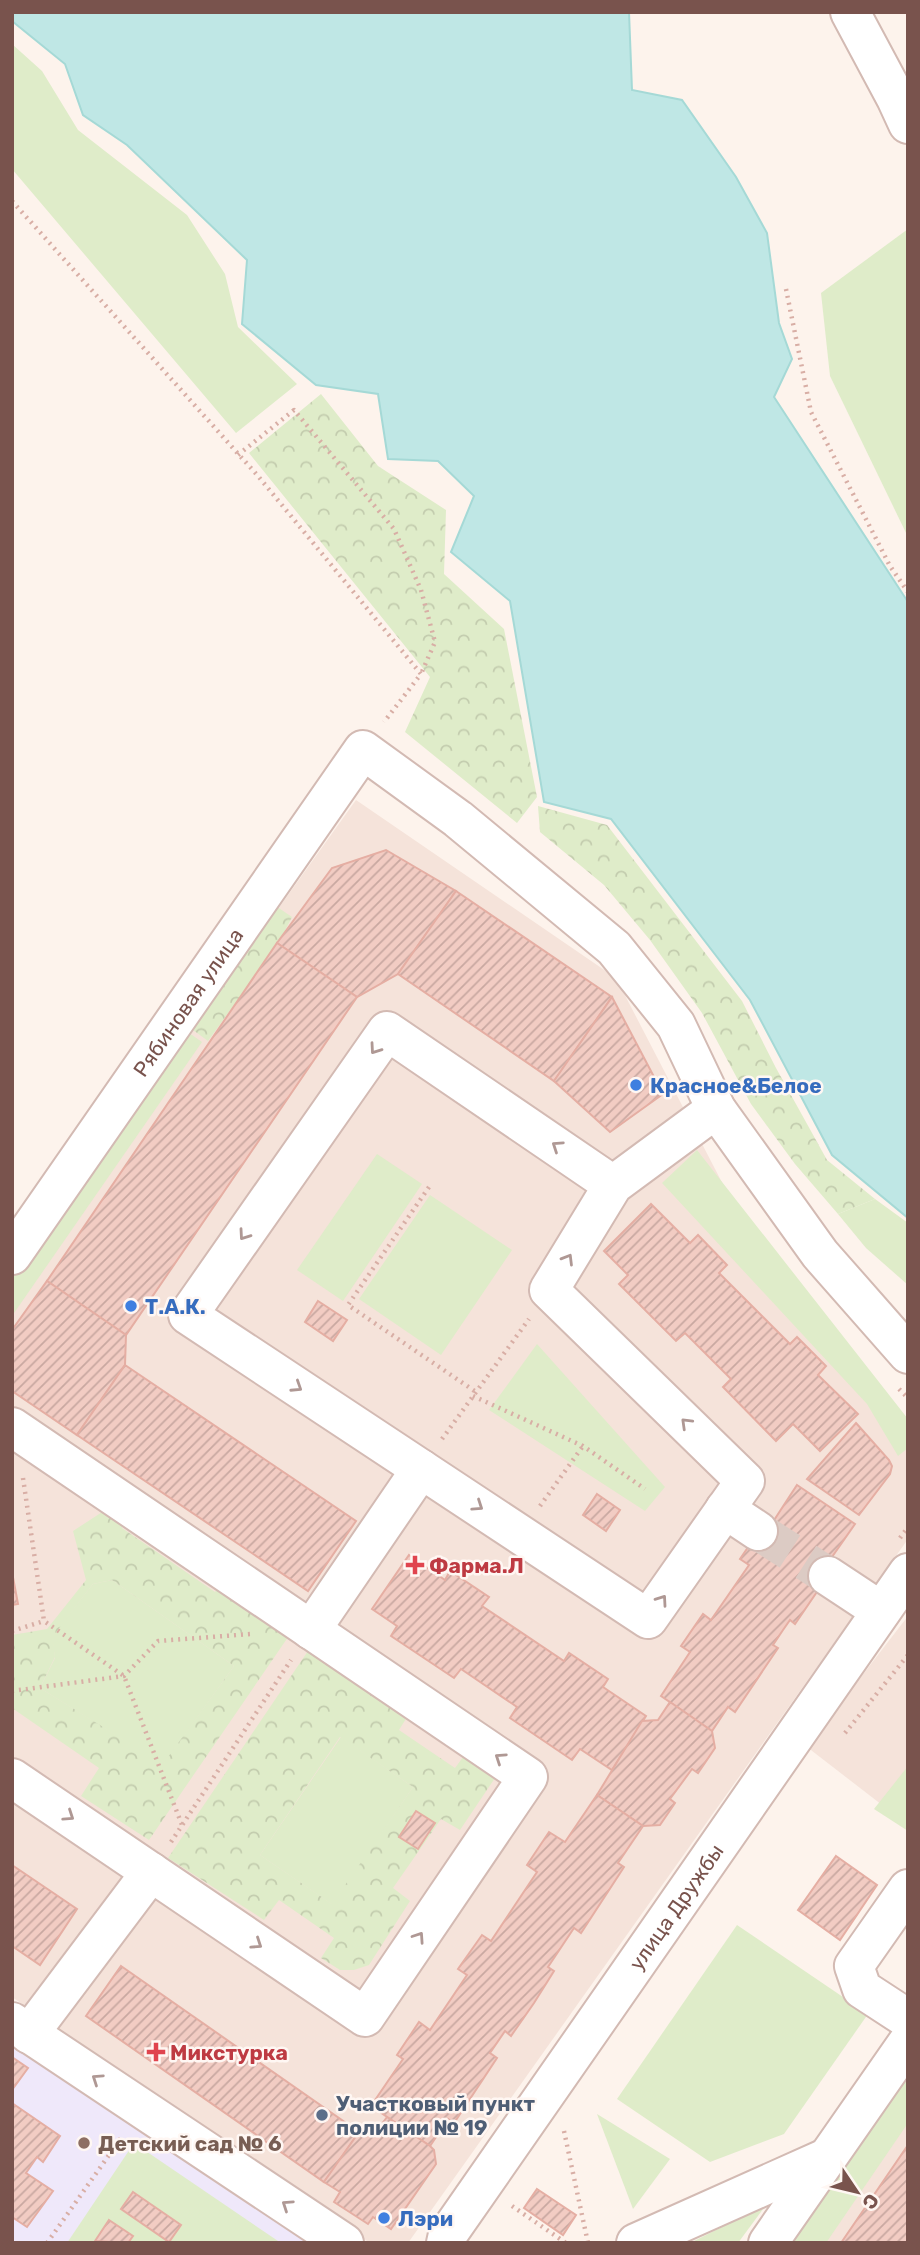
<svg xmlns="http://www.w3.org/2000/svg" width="920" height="2255" font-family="Rubik,sans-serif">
<defs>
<pattern id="forest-crowns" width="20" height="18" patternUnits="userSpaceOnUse" patternTransform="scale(1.75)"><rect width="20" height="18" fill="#dfecc9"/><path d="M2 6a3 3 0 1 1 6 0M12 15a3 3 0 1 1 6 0" fill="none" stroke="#c3ccae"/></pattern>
<pattern id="building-hatch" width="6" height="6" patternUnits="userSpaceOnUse" patternTransform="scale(1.75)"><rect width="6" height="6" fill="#f2ccc3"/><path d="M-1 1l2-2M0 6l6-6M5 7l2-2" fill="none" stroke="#c9a8a1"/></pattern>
</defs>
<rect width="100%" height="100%" fill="#fdf3ec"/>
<g fill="#f5e3da">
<polygon points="356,800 616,978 742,1221 908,1424 908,1539 408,2243 370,2243 12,1997 12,1281"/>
<polygon points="908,1616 908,1825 807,1747"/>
<polygon points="908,2089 908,2243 800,2243"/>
</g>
<polygon fill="#efe8fa" points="12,2030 322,2243 12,2243"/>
<g fill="#dfecc9">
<polygon points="12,44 42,71 78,130 187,215 225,274 238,327 297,384 236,433 12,169"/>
<polygon points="908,229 908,537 830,376 821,293"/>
<polygon points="182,1028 202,1042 12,1316 12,1269"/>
<polygon points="697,1150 908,1419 908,1448 898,1456 867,1404 662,1183"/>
<polygon points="377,1154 422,1184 343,1301 297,1270"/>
<polygon points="430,1195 512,1250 441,1355 359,1299"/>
<polygon points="875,1199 908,1223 908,1285 866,1248 838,1214"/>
<polygon points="537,1344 665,1487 645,1511 489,1410"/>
<polygon points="112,1580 234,1666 163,1765 40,1688 55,1658 52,1636 93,1584"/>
<polygon points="341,1737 413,1787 333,1905 260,1855"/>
<polygon points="908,1766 908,1831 874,1809"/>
<polygon points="737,1925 868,2014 784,2134 710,2162 617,2099"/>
<polygon points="908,2064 908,2123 826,2243 783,2243"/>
<polygon points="597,2114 670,2159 633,2209"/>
<polygon points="134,2143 281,2243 67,2243"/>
<polygon points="766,2205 738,2243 690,2243"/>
</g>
<g fill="url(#forest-crowns)" fill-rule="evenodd">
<polygon points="321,394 378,466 446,510 444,574 504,629 537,797 517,823 405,732 430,677 249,453"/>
<polygon points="538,806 607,825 742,1001 776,1068 827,1160 875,1199 838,1214 795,1164 751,1104 702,1013 650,940 604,885 540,832"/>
<polygon points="273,904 292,917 278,944 208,1041 189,1027"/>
<path d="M 113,1505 L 129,1517 L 122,1528 L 215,1592 L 223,1582 L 295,1627 L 149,1840 L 81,1796 L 99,1768 L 12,1708 L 12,1635 L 47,1629 L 86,1580 L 73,1531 ZM 112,1580 L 234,1666 L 163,1764 L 40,1688 L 55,1657 L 53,1636 L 93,1584 Z"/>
<path d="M 310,1648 L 409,1714 L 399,1730 L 455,1768 L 466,1753 L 492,1770 L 495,1778 L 460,1830 L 441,1819 L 393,1888 L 410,1901 L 369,1965 L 354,1970 L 340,1970 L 321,1958 L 334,1938 L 279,1900 L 264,1920 L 168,1858 ZM 340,1737 L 413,1787 L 332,1904 L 260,1855 Z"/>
</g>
<polygon fill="#bfe7e5" stroke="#a5d9d6" stroke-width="2" points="12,12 629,12 632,90 682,100 736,177 767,233 779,323 792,359 774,397 908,602 908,1218 832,1155 750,1000 611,819 544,802 510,601 451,552 474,496 438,461 388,459 378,394 316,385 242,324 247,260 127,145 83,115 65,64 12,21"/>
<g fill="url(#building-hatch)" stroke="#e5aea3" stroke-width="2">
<polygon points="386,850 456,891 398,974 357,997 277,943 332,868"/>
<polygon points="456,891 612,997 554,1081 398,974"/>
<polygon points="277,943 357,997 126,1335 47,1281"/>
<polygon points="612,997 663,1094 610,1132 554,1081"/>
<polygon points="651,1204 690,1243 698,1235 727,1265 719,1273 790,1344 797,1337 826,1366 818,1375 858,1414 820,1451 793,1424 776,1441 723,1387 731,1379 685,1333 676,1341 619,1284 628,1275 604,1251"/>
<polygon points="47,1281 126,1335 125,1365 77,1435 12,1391 12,1330"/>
<polygon points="318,1301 347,1320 333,1341 305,1322"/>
<polygon points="125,1365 356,1521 308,1591 77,1435"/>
<polygon points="856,1423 889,1460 892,1466 890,1474 859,1515 807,1479"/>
<polygon points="797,1485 855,1524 832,1557 838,1561 795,1624 790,1620 783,1630 773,1645 778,1648 735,1712 728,1707 712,1731 661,1696 690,1652 681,1646 703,1614 711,1620 749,1565 740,1559 755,1537 767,1531"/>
<polygon points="597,1494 620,1510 606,1531 583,1515"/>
<polygon points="409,1555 445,1580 450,1571 489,1597 482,1606 564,1661 569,1653 608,1679 603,1687 646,1716 612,1770 580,1749 572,1760 510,1718 517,1707 461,1669 454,1678 391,1636 397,1626 372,1609"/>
<polygon points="12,1572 18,1604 12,1605"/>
<polygon points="670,1702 712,1731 715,1748 698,1773 692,1769 670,1799 675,1803 660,1825 643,1826 597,1795 642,1721 658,1720"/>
<polygon points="597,1795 643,1826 618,1863 624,1867 581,1933 574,1928 548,1967 554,1971 534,2003 511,2036 505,2031 490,2053 497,2058 454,2123 448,2119 430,2146 371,2106 403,2059 397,2055 419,2022 430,2030 467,1975 458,1969 482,1935 491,1941 537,1872 527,1865 549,1832 565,1842"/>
<polygon points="416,1811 435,1823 418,1849 399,1837"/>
<polygon points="836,1856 877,1885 840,1940 798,1910"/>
<polygon points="12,1865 77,1909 40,1965 12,1946"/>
<polygon points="121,1966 359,2132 324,2182 86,2016"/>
<polygon points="12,2057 28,2068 12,2090"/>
<polygon points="12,2103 60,2136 43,2162 37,2157 26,2173 53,2191 27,2227 12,2217"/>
<polygon points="387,2117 430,2146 434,2150 436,2164 391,2229 373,2217 368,2224 334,2202 340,2192 324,2182 359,2132 375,2133"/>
<polygon points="908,2145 908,2243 841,2243"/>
<polygon points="537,2189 576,2215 563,2235 524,2208"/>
<polygon points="133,2192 181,2225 169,2242 121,2209"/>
<polygon points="109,2220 133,2236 128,2243 95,2241"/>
</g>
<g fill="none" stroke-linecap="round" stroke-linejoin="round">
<polyline stroke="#dccbc4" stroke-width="38" stroke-dasharray="38 19" stroke-linecap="butt" points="758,1531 828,1576"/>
<defs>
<g id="minor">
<polyline points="850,12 896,98 908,124"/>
<polyline points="613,1185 387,1031 188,1315 648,1619 745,1481 549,1290 613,1185 716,1109"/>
<path id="s1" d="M 12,1255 L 363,750 L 458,819 L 614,948 L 676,1025 L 716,1109 L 820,1254 L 908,1354"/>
<polyline points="12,1427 528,1777 365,2017 12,1778"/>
<polyline points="725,1509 758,1531"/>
<polyline points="828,1576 881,1611"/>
<polyline points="311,1630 421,1469"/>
<polyline points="908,1889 854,1966 862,1989 908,2019"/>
<polyline points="12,2022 344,2243"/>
<polyline points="29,2034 151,1872"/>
<path id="s2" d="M 446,2243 L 448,2234 L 908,1573"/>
<polyline points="636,2243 826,2158"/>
<polyline points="768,2243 908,2042"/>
</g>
</defs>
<use href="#minor" stroke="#d3bab3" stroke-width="42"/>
<g stroke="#d8aea5" stroke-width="4.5" stroke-dasharray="2 5" stroke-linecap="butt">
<polyline points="12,201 258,476 421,674 384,722"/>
<polyline points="786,289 811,412 890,566 908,592"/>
<polyline points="238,455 294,410 394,529 421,590 435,642 421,674"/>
<polyline points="429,1187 348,1305 476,1392"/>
<polyline points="899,1389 908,1398"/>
<polyline points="473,1396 583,1446 645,1489"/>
<polyline points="442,1439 529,1319"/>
<polyline points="23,1478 44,1621 124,1676 182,1825"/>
<polyline points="540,1506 583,1446"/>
<polyline points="900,1538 908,1527"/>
<polyline points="12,1631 44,1621"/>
<polyline points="12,1691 124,1676 158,1641 251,1634"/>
<polyline points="845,1733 908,1655"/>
<polyline points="171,1842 291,1660"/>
<polyline points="564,2131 588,2243"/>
<polyline points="512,2206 566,2243"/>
<polyline points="47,2243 121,2138"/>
</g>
<use href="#minor" stroke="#fff" stroke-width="38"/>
</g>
<defs><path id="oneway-chevron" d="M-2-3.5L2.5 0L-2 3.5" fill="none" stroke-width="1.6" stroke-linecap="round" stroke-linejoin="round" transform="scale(1.75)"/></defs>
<g stroke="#af9894">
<use href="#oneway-chevron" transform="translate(375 1049) rotate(125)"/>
<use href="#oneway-chevron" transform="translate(557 1146) rotate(-146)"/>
<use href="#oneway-chevron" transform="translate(244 1235) rotate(125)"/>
<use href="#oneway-chevron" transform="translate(568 1259) rotate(-59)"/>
<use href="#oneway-chevron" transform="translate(297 1387) rotate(33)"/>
<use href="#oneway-chevron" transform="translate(686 1423) rotate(-136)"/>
<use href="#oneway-chevron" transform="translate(478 1506) rotate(34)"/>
<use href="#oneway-chevron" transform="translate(662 1600) rotate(-55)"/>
<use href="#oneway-chevron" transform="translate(500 1758) rotate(-146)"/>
<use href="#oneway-chevron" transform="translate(69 1816) rotate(34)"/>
<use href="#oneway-chevron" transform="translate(419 1937) rotate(-56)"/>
<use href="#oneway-chevron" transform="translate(257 1944) rotate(34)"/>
<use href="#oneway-chevron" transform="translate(97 2079) rotate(-146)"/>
<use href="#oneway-chevron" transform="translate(287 2205) rotate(-146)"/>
</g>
<g fill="#3f7fe0" stroke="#fff7f3" stroke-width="2.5">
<circle cx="636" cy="1085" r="7"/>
<circle cx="131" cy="1306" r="7"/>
<circle cx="384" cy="2218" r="7"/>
</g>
<g fill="#e0444e" stroke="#fff7f3" stroke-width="2.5">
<path d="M411.5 1554.5h7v7h7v7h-7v7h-7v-7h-7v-7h7z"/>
<path d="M152.5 2041.5h7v7h7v7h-7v7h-7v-7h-7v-7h7z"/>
</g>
<circle fill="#5c6f8a" stroke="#fff7f3" stroke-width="2.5" cx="322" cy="2115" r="7"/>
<circle fill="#8d6e63" stroke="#fff7f3" stroke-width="2.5" cx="84" cy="2143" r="7"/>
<g text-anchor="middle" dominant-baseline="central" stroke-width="5" stroke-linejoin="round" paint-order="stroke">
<g font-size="21" fill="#79534d" stroke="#fff7f3">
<text stroke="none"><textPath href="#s1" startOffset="308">Рябиновая улица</textPath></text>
<text stroke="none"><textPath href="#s2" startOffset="408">улица Дружбы</textPath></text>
</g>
<g font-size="21" font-weight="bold" fill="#366cbe" stroke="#fff7f3" text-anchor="start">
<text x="650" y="1085">Красное&amp;Белое</text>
<text x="145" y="1306">Т.А.К.</text>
<text x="398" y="2218">Лэри</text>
</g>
<g font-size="21" font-weight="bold" fill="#be3a42" stroke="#fff7f3" text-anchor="start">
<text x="429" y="1565">Фарма.Л</text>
<text x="170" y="2052">Микстурка</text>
</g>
<g font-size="21" font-weight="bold" fill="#4e5e75" stroke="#fff7f3" text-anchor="start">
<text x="336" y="2103">Участковый пункт<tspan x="336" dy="24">полиции № 19</tspan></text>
</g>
<g font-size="21" font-weight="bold" fill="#785e54" stroke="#fff7f3" text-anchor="start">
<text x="98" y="2143">Детский сад № 6</text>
</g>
</g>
<rect width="920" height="2255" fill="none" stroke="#79534d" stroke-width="28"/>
<g transform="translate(857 2192) rotate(125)" stroke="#fff7f3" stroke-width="5" paint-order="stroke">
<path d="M0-5L12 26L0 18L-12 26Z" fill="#79534d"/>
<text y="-10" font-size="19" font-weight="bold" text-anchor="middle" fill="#79534d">С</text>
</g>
</svg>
